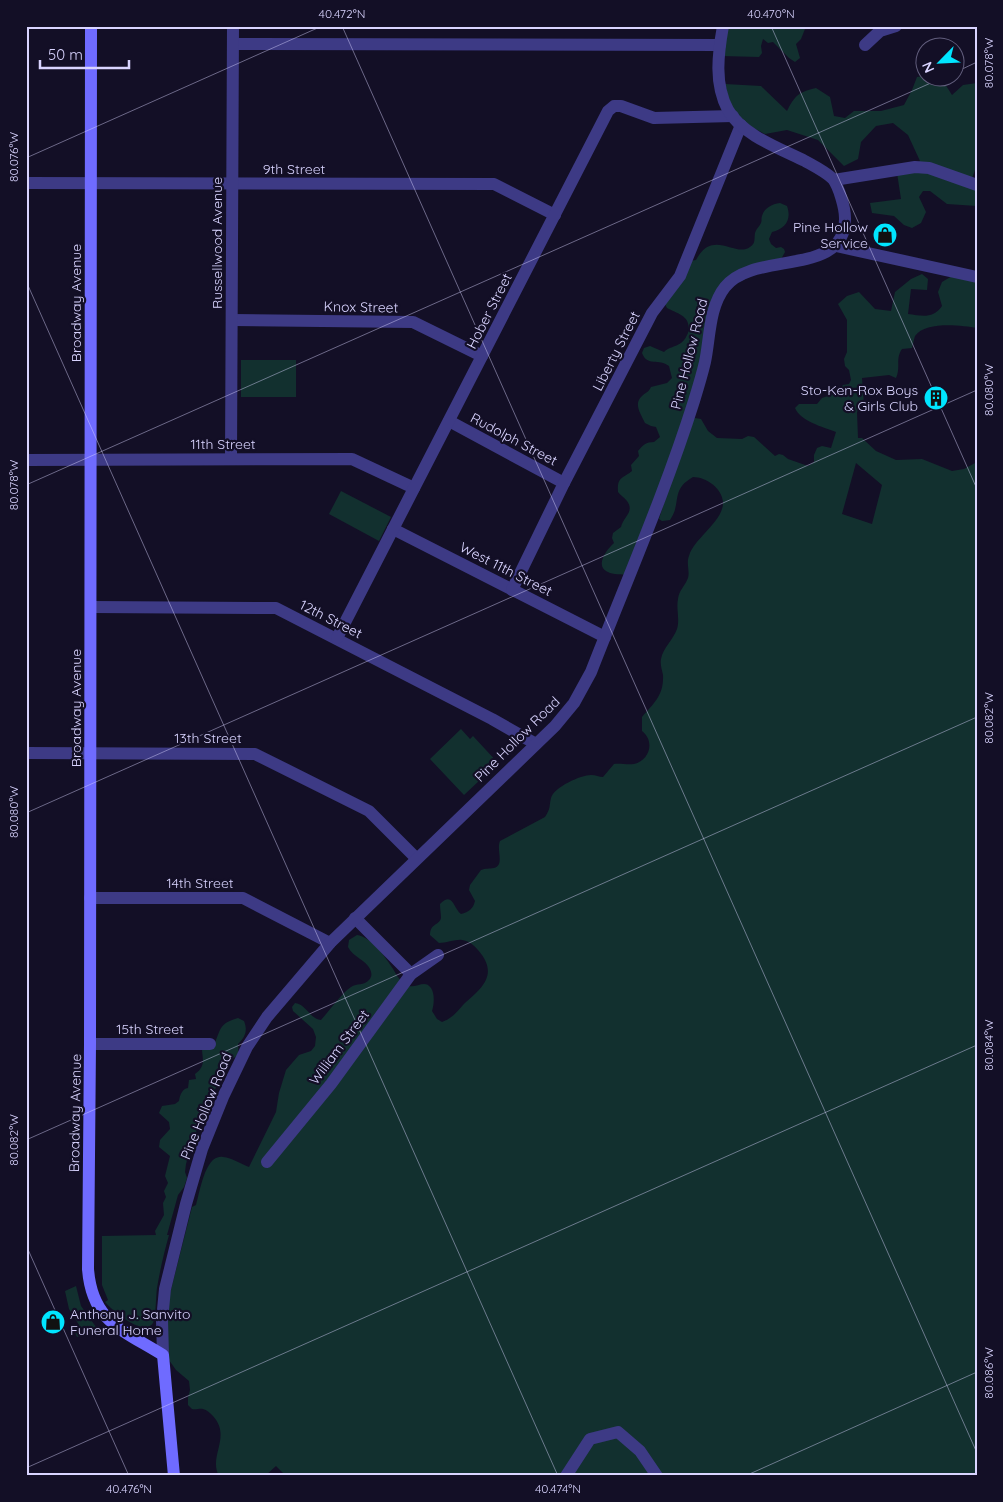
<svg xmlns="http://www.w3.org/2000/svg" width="1003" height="1502" font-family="Quicksand,sans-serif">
<rect width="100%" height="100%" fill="#130f26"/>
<g fill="#12302f" fill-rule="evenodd">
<polygon points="727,26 803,26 805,29 801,39 796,44 800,58 795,62 789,58 773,42 768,43 763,39 761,46 762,53 759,57 722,56"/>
<path d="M 925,76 L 926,78 L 937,78 L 945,84 L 952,95 L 963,85 L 977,83 L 977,170 L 975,170 L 969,187 L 977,190 L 977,206 L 947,204 L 930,191 L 923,191 L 919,197 L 926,212 L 921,223 L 912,228 L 904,225 L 894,216 L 872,213 L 870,203 L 901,199 L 897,173 L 920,161 L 908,135 L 893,123 L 876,126 L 861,142 L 858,159 L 844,166 L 818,140 L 787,130 L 765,134 L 744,123 L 730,104 L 725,84 L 761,86 L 787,111 C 795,95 799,92 816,88 L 830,97 L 834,116 L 845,118 L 854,111 L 881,111 L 904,105 L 912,90 L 917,77 Z"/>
<path d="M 780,203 L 787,206 C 792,220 785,229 772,232 L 769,239 L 771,244 L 776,248 L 781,247 L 784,249 L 785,252 L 780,261 L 720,292 L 701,372 L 628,575 C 622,574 613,575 608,572 C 594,566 607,549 614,543 L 612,538 L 613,533 L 621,527 C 623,517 635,512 627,501 C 624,497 621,496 618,492 C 617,477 622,479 632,471 L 631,465 L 639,456 L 638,451 C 643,445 646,442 654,442 L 660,437 L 656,427 L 651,426 L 645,423 C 641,414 633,404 642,396 C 646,392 648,393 651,387 L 667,383 L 672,378 L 669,366 C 659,358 647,367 642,353 L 644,348 L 650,346 L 664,352 C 669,347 675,347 681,343 C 685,340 686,337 688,333 C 692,316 678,314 667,308 L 664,302 L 690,261 L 696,260 C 713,228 735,258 750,247 C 756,243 754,239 755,233 C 756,229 759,227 761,223 C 762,221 761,218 762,216 C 764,208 772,204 780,203 Z"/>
<path d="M 922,274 L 928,279 L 927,290 L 911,289 L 908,314 C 922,316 933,319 942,306 L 938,292 L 942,282 L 952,276 L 977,282 L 977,328 C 961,325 925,321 915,336 C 914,339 913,344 912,348 L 902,349 C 895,359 901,367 896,378 L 889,375 L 862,378 L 864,404 L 857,412 L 858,438 L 862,438 L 876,451 L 896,460 L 922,459 L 952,471 L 964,469 L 977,462 L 977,1476 L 286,1476 L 276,1466 L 265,1476 L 219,1476 C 208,1456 232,1437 213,1416 C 210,1413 207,1410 203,1409 C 200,1408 196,1410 192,1409 L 188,1405 L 188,1398 L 190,1390 L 189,1381 L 176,1370 L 164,1353 L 163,1321 L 192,1207 L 196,1205 C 200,1192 205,1154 223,1157 C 232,1158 241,1164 249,1167 L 276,1112 L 279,1093 L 286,1070 L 299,1055 L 311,1051 L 315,1046 L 316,1037 L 313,1029 L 293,1011 L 292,1007 L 295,1003 C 306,1004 310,1019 321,1020 C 329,1011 342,993 351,987 C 357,983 364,986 369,980 C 372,977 372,973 370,969 C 366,960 353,957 348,947 L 349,940 L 357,935 C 371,937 384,955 391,966 C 395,971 397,978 403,982 C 404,982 408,985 409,986 C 417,988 425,979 431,988 C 435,994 434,1005 432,1011 L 437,1019 L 442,1022 C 451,1019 457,1012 463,1005 C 481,989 500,975 478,950 C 474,945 469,941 462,940 C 457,939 446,943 439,943 L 430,935 C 430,923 439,926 441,918 C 441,914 440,909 440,904 C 453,891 453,908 461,914 C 469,912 473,909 475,901 L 469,890 L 470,885 L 481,870 C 486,868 489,869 494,868 C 505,865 496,850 500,841 L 545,817 C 551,808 549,806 551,798 C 554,787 581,775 591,775 C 596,775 599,777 603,777 L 614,764 C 620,763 627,765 634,764 C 650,760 655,741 642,731 L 642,717 C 654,703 664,695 663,675 C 662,670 660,665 661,659 C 663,648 673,640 677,629 C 680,619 676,609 678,599 C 679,590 685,586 688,578 C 690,571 686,563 689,556 C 694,538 724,521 723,502 C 722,488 706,477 693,477 C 670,490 682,503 670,520 L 662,521 L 659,519 L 690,421 L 695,418 L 701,419 L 708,431 L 717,438 L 742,439 L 748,436 L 754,437 L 775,456 L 779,454 L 783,455 L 788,459 L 808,466 L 814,462 L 814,455 L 817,448 L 822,446 L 831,448 L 836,432 C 823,427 800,421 795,408 L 799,404 L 817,404 L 822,398 L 828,396 L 831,391 L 836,389 L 839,391 L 843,385 L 849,384 L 851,380 L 849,370 L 845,366 L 844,359 L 847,352 L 847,320 L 838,304 L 847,296 L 859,292 L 875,309 L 891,311 L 895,292 L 911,279 ZM 856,463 L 882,485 L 872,524 L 842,514 Z"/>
<rect x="241" y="360" width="55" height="37"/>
<polygon points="341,491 391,517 379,541 329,514"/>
<polygon points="461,729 470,739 473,736 498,763 464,795 430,759"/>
<path d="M 238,1018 L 244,1021 C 248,1031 245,1037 238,1044 C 240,1061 233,1055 226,1064 C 222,1069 222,1073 217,1078 L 217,1085 L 214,1092 L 209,1097 L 204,1112 L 197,1119 L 196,1137 L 191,1145 L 186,1164 L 185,1172 L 187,1178 L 184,1187 L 178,1195 L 167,1235 L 169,1235 C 164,1253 160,1270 157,1288 C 156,1295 156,1318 153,1323 C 144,1338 112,1310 105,1302 L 108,1300 L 102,1285 L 102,1236 L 156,1235 L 155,1231 L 164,1215 L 163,1203 L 166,1197 L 164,1191 L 168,1183 L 165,1176 L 170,1156 L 159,1147 L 160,1140 L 170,1129 L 169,1122 L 159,1113 L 162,1106 L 175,1104 L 179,1101 C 180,1095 182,1089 188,1088 L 189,1080 L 196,1079 L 195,1074 C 205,1067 203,1061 202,1050 L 215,1043 C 221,1028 220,1023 238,1018 Z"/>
<polygon points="76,1286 81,1306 96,1327 94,1331 77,1337 73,1328 79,1325 69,1309 65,1291"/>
</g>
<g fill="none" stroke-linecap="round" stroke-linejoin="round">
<g stroke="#3d3a85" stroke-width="12">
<polyline points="233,44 720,45"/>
<polyline points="865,45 880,31 896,26"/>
<polyline points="834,180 915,167 929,168 977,185"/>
<polyline points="26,183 494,184 555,215"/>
<polyline points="836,246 977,277"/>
<polyline points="232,320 413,322 482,356"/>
<polyline points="449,421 564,483"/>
<polyline points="231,459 233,26"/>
<polyline points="26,460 352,459 414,488"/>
<polyline points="393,529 605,637"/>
<polyline points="512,590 564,483 652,313 680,276 741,125"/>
<polyline points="91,607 276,608 492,719 536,744"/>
<polyline points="337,638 608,111 614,106 621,106 654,118 733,116"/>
<polyline points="26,753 255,754 369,811 416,858"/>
<polyline points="90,898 243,898 330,943"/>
<polyline points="355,918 411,974"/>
<polyline points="90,1044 210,1044"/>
<polyline points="267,1162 331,1084 411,974 438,955"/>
<path d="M 163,1355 L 162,1320 L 165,1289 L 186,1204 L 202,1149 L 223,1097 L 247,1047 L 267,1017 L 330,943 L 555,726 L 574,703 L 591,672 C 626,582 665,493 694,401 C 698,388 702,375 705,362 C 710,338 709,307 725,287 C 754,250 846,278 845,218 C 845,208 839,187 833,179 C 826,172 814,166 805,161 C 781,149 742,135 728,110 C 714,84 718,54 723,26"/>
<polyline points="566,1476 590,1439 618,1432 640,1451 657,1476"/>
</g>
<path stroke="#6f6bff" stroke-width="12" d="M 91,26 L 90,1044 L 88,1269 C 92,1322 123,1330 163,1355 L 174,1476"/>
</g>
<path fill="none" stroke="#d9d4ff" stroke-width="1" stroke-opacity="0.45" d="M 342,26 L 977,1453M 771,26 L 977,489M 956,72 L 977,62M 26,158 L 322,26M 26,281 L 558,1476M 26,485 L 942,78M 26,813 L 977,390M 26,1140 L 977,717M 26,1245 L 129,1476M 26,1468 L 977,1045M 745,1476 L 977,1372"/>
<defs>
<symbol id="shop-disc" viewBox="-11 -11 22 22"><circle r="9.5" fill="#00e5ff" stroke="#130f26"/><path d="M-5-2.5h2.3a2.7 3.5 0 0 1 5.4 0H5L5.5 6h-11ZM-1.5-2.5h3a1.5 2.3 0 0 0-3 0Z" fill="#111"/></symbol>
<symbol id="building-disc" viewBox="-11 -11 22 22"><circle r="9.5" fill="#00e5ff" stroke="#130f26"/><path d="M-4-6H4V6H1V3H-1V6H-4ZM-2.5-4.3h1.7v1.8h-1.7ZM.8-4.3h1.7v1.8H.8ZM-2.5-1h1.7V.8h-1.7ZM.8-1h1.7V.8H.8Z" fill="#111"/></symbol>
</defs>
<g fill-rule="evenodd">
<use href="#shop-disc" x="871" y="221" width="28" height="28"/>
<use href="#building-disc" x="922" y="384" width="28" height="28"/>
<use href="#shop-disc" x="39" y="1308" width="28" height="28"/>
</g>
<g text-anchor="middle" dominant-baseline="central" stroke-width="4.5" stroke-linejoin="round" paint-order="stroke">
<g font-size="14" fill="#d9d4ff" stroke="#130f26">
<text x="294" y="169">9th Street</text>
<text transform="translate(217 243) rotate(-90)">Russellwood Avenue</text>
<text transform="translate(76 303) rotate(-90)">Broadway Avenue</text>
<text transform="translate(361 307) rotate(1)">Knox Street</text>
<text transform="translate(489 311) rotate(-63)">Hober Street</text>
<text transform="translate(616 351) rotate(-63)">Liberty Street</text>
<text transform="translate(689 354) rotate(-76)">Pine Hollow Road</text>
<text transform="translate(514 439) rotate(28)">Rudolph Street</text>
<text x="223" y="444">11th Street</text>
<text transform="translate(506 569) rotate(27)">West 11th Street</text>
<text transform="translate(331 619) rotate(27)">12th Street</text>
<text transform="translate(76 708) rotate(-90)">Broadway Avenue</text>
<text x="208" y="738">13th Street</text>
<text transform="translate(517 739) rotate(-45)">Pine Hollow Road</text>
<text x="200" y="883">14th Street</text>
<text x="150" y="1029">15th Street</text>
<text transform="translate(339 1047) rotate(-53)">William Street</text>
<text transform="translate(206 1106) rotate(-68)">Pine Hollow Road</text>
<text transform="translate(75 1113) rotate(-89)">Broadway Avenue</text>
</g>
<g font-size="14" fill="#d9d4ff" stroke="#130f26" text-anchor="end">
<text x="868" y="227">Pine Hollow<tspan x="868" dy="16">Service</tspan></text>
<text x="918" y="390">Sto-Ken-Rox Boys<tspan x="918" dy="16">&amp; Girls Club</tspan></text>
<text x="70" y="1314" text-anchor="start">Anthony J. Sanvito<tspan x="70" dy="16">Funeral Home</tspan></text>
</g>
</g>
<rect width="1003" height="1502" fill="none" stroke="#130f26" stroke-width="55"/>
<g transform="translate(940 62) rotate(246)"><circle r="24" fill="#130f26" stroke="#625e7d"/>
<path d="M0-4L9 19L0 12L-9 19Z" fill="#00e5ff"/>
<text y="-8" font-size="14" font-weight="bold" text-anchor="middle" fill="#d9d4ff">N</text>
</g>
<path d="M40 60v8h89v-8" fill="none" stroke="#d9d4ff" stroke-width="2.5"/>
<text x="48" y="60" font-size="15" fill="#d9d4ff" stroke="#130f26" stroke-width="4" paint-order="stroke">50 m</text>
<rect x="28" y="28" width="948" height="1446" fill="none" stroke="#d9d4ff" stroke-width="2"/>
<g font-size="12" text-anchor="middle" fill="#d9d4ff">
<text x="342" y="18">40.472°N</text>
<text x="771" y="18">40.470°N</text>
<text transform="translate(989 63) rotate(-90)" y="4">80.078°W</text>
<text transform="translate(14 157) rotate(-90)" y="4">80.076°W</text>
<text transform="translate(989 390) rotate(-90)" y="4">80.080°W</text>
<text transform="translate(14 485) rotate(-90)" y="4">80.078°W</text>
<text transform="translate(989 718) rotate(-90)" y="4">80.082°W</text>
<text transform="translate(14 812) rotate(-90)" y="4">80.080°W</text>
<text transform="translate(989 1045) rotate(-90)" y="4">80.084°W</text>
<text transform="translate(14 1140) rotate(-90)" y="4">80.082°W</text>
<text transform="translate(989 1373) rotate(-90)" y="4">80.086°W</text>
<text x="129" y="1493">40.476°N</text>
<text x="558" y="1493">40.474°N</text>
</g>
</svg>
